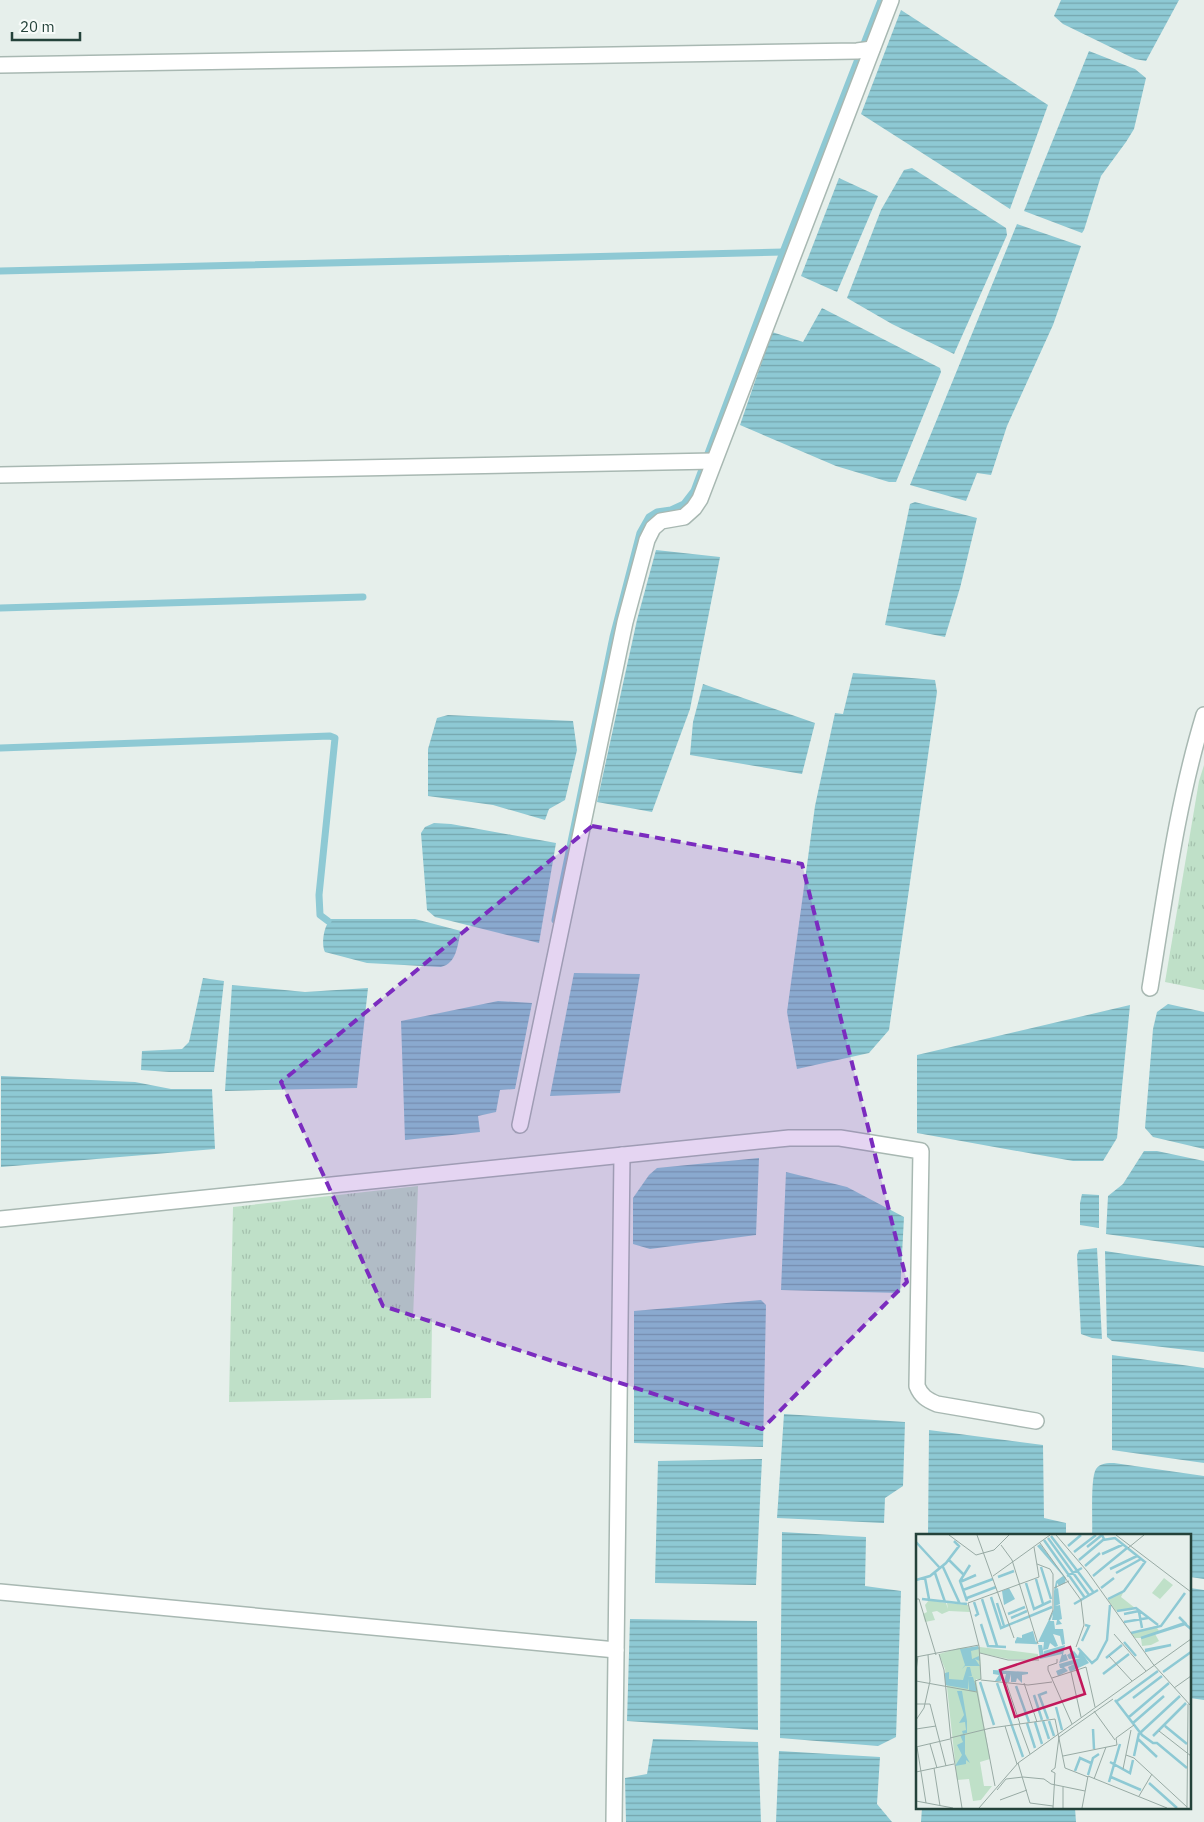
<svg xmlns="http://www.w3.org/2000/svg" width="1204" height="1822" font-family="'IBM Plex Sans',sans-serif">
<defs>
<pattern id="grass-tufts" width="24" height="20" patternUnits="userSpaceOnUse" patternTransform="scale(1.25)"><rect width="24" height="20" fill="#bfe0c8"/><path d="M3 7l-1-3M5 7V3M7 7l1-3M15 17l-1-3M17 17v-4M19 17l1-3" fill="none" stroke="#a4c1ad"/></pattern>
<pattern id="water-rules" width="6" height="5" patternUnits="userSpaceOnUse" patternTransform="scale(1.25)"><rect width="6" height="5" fill="#8ec9d4"/><path d="M0 2.5h6" fill="none" stroke="#74a5ad"/></pattern>
</defs>
<rect width="100%" height="100%" fill="#e6efeb"/>
<g fill="url(#grass-tufts)">
<polygon points="1204,765 1204,990 1165,982 1199,781"/>
<polygon points="418,1186 413,1319 432,1318 431,1398 229,1402 233,1207"/>
</g>
<g fill="url(#water-rules)">
<polygon points="1061,0 1179,0 1146,61 1135,59 1063,24 1054,16"/>
<polygon points="901,10 1048,105 1010,209 861,114"/>
<polygon points="1089,51 1135,69 1146,78 1134,129 1126,142 1101,176 1084,230 1082,233 1024,211"/>
<polygon points="912,168 1006,228 1007,235 954,354 892,324 847,298 881,210 904,170"/>
<polygon points="839,178 878,196 837,292 801,276"/>
<polygon points="1017,224 1081,246 1053,325 1007,426 991,475 977,473 966,501 910,485"/>
<polygon points="822,308 940,368 941,372 896,482 889,482 836,466 740,425 772,332 803,342"/>
<polygon points="915,502 977,518 960,588 945,637 885,625 910,504"/>
<polygon points="656,550 720,557 690,709 652,812 597,802 637,620"/>
<polygon points="853,673 935,680 937,692 889,1030 869,1053 797,1069 787,1012 815,806 835,713 843,714"/>
<polygon points="703,684 815,723 802,774 690,755 693,722"/>
<polygon points="448,715 573,721 577,750 565,800 549,809 545,820 493,805 428,796 428,749 437,718"/>
<polygon points="434,823 451,824 556,843 539,943 435,917 427,910 421,833 425,827"/>
<path d="M 331,919 L 415,919 L 461,931 C 457,946 457,963 441,967 L 367,963 L 325,952 C 321,943 324,925 331,919 Z"/>
<polygon points="574,973 640,974 620,1093 550,1096"/>
<polygon points="203,978 224,981 214,1072 169,1072 141,1070 142,1051 182,1049 189,1042"/>
<polygon points="232,985 305,992 368,988 357,1088 225,1091"/>
<polygon points="498,1001 532,1003 515,1089 500,1090 496,1112 478,1116 480,1132 405,1140 401,1021"/>
<polygon points="1168,1004 1204,1012 1204,1149 1153,1137 1145,1128 1153,1029 1157,1012"/>
<polygon points="1130,1005 1117,1138 1103,1161 1073,1161 917,1133 917,1055"/>
<polygon points="1,1076 135,1082 171,1089 212,1089 215,1149 1,1167"/>
<polygon points="1144,1151 1157,1151 1204,1161 1204,1248 1106,1234 1108,1196 1123,1184"/>
<polygon points="759,1158 756,1235 650,1249 633,1244 633,1198 649,1175 657,1168"/>
<polygon points="786,1172 847,1187 904,1217 900,1293 781,1290"/>
<polygon points="1082,1194 1099,1195 1099,1228 1080,1225 1080,1203"/>
<polygon points="1097,1248 1102,1339 1092,1338 1081,1334 1077,1255 1079,1250"/>
<polygon points="1105,1251 1204,1266 1204,1352 1112,1341 1107,1337"/>
<polygon points="761,1300 766,1305 763,1447 634,1443 634,1311"/>
<polygon points="1112,1355 1204,1368 1204,1463 1112,1450"/>
<polygon points="784,1414 905,1422 903,1486 885,1498 884,1523 777,1518"/>
<polygon points="929,1430 1043,1445 1044,1518 1066,1523 1066,1536 928,1536"/>
<polygon points="762,1459 756,1585 655,1583 658,1461"/>
<path d="M 1114,1463 L 1204,1476 L 1204,1579 L 1190,1577 L 1190,1536 L 1092,1536 C 1093,1522 1090,1479 1096,1469 C 1100,1463 1108,1463 1114,1463 Z"/>
<polygon points="782,1532 866,1537 865,1586 901,1591 896,1737 878,1746 780,1738"/>
<polygon points="1190,1588 1204,1590 1204,1700 1190,1698"/>
<polygon points="630,1619 757,1621 758,1730 627,1721"/>
<polygon points="653,1739 758,1742 761,1822 626,1822 625,1778 647,1774"/>
<polygon points="779,1751 880,1757 877,1804 892,1822 776,1822"/>
<polygon points="922,1808 1075,1808 1076,1822 921,1822"/>
</g>
<g fill="none" stroke-linecap="round" stroke-linejoin="round">
<g stroke="#8ec9d4" stroke-width="7">
<polyline points="0,271 783,252"/>
<polyline points="0,608 363,597"/>
<polyline points="0,748 330,736 335,738 319,895 320,915 328,921"/>
<polyline points="555,920 613,637 640,533 649,517 657,512 671,510 684,504 694,491 783,252 881,0"/>
</g>
<defs>
<g id="minor">
<polyline points="0,65 857,51 872,49"/>
<polyline points="0,475 714,461"/>
<path d="M 1150,988 C 1165,897 1177,803 1204,715"/>
<polyline points="520,1125 625,622 647,540 653,528 661,521 684,517 694,508 700,499 891,0"/>
<path d="M 0,1219 L 789,1138 L 840,1138 L 921,1151 L 917,1386 C 921,1396 927,1400 937,1404 L 1036,1421"/>
<polyline points="0,1592 616,1650"/>
<polyline points="614,1822 622,1155"/>
</g>
</defs>
<use href="#minor" stroke="#a8b8b2" stroke-width="18"/>
<use href="#minor" stroke="#fff" stroke-width="15"/>
</g>
<path fill="#7b2cbf" fill-opacity="0.2" stroke="#7b2cbf" stroke-width="4" stroke-dasharray="10 6" stroke-linejoin="round" d="M 592,826 L 802,864 L 907,1282 L 762,1429 L 383,1306 L 281,1082 Z"/>
<g transform="translate(916 1534)">
<rect width="275" height="275" fill="#e6efeb"/>
<path d="M 248,44 L 257,51 L 244,65 L 236,59 ZM 208,57 L 205,63 L 219,74 L 200,77 L 192,66 ZM 13,66 L 30,69 L 32,75 L 31,69 L 52,71 L 54,78 L 33,77 L 26,80 L 21,77 L 16,78 L 19,86 L 9,88 L 7,80 L 11,78 L 9,71 ZM 240,92 L 243,97 L 225,104 L 239,100 L 243,107 L 235,111 L 226,112 L 225,104 L 219,104 L 215,99 ZM 64,113 L 122,120 L 122,125 L 92,125 L 64,119 L 65,146 L 60,145 L 74,225 L 64,228 L 68,252 L 76,252 L 65,266 L 57,267 L 53,245 L 41,246 L 29,135 L 23,120 L 43,114 Z" fill="#bfe0c8"/>
<path d="M 124,10 L 150,44 L 149,49 L 143,52 L 141,49 L 141,54 L 140,55 L 142,54 L 144,70 L 139,72 L 144,71 L 146,85 L 143,86 L 146,90 L 140,91 L 141,86 L 136,86 L 137,80 L 134,87 L 138,87 L 139,95 L 147,95 L 149,110 L 146,111 L 144,102 L 137,100 L 142,112 L 139,113 L 134,109 L 132,115 L 127,116 L 128,108 L 122,108 L 138,75 L 138,57 L 140,47 L 147,42 L 121,12 ZM 93,54 L 99,65 L 88,71 L 86,57 ZM 117,97 L 120,109 L 99,108 L 101,103 L 106,104 L 106,101 ZM 122,111 L 126,111 L 128,121 L 128,117 L 149,111 L 147,121 L 150,120 L 152,126 L 143,129 L 146,120 L 124,125 ZM 62,112 L 63,115 L 55,117 L 56,125 L 63,122 L 64,127 L 59,125 L 64,132 L 49,132 L 46,135 L 49,131 L 44,115 ZM 164,116 L 173,129 L 154,138 L 152,133 L 158,130 L 148,133 L 152,137 L 142,142 L 140,137 L 147,134 L 144,134 L 143,130 L 164,124 L 153,125 L 151,121 L 158,117 L 162,122 ZM 51,133 L 54,133 L 56,142 L 52,142 L 57,143 L 61,157 L 53,157 L 53,145 L 52,155 L 29,151 L 29,139 L 33,138 L 33,145 L 47,146 ZM 77,136 L 112,138 L 112,140 L 106,141 L 106,149 L 101,144 L 100,148 L 95,148 L 95,140 L 93,148 L 88,148 L 90,140 L 87,140 L 85,147 L 79,147 L 83,141 L 77,140 ZM 41,157 L 46,157 L 51,187 L 51,199 L 47,200 L 46,197 L 50,196 L 49,188 L 43,189 L 48,181 ZM 49,200 L 49,220 L 54,229 L 50,226 L 50,230 L 39,232 L 46,221 L 41,211 L 47,208 L 44,201 Z" fill="#8ec9d4"/>
<path fill="none" stroke="#8ec9d4" stroke-width="2.5" d="M 135,2 L 178,59M 132,4 L 173,61M 128,6 L 169,64M 0,8 L 23,33M 152,12 L 165,1M 171,13 L 186,1 L 188,5M 158,18 L 180,1M 186,20 L 206,11M 33,26 L 48,41M 163,26 L 187,6 L 199,4 L 229,28 L 208,57 L 192,65M 169,32 L 184,19M 27,33 L 44,70M 125,33 L 135,65M 194,35 L 221,22M 19,39 L 29,68M 200,39 L 225,25M 151,42 L 166,34M 177,42 L 211,14M 82,43 L 98,37M 9,44 L 13,65M 120,45 L 127,70M 0,46 L 14,42 L 30,29 L 43,12 L 38,7M 44,48 L 60,41M 110,49 L 118,75 L 135,67M 185,54 L 198,44M 47,56 L 77,45M 75,63 L 85,94 L 136,73M 51,64 L 80,53M 6,65 L 51,70M 66,65 L 81,112M 51,67 L 44,47 L 54,31M 58,68 L 62,80 L 59,82M 81,69 L 88,92M 158,70 L 182,56M 201,77 L 220,74 L 242,91M 223,78 L 226,94M 92,80 L 109,73M 208,80 L 223,77M 263,83 L 269,89 L 225,104 L 269,90 L 275,95M 95,84 L 111,77M 208,88 L 232,84M 65,90 L 72,112 L 90,113M 215,99 L 245,92 L 269,59M 166,107 L 173,92 L 169,91M 99,108 L 121,109M 208,108 L 220,122M 162,114 L 176,129 L 181,125 L 191,106 L 194,71M 229,117 L 255,111 L 229,116M 190,124 L 206,111M 247,138 L 275,118M 187,140 L 213,120M 64,148 L 78,191M 81,149 L 107,223M 100,152 L 113,188M 131,158 L 123,161 L 132,185M 118,161 L 126,186M 217,164 L 246,142M 199,166 L 226,201 L 237,209 L 241,209 L 271,234M 201,167 L 242,137M 140,173 L 146,196M 213,183 L 253,149M 127,187 L 133,205M 133,187 L 138,202M 119,188 L 126,210M 111,189 L 119,214M 217,189 L 248,162M 249,192 L 271,210M 177,195 L 178,215M 224,199 L 264,162M 237,202 L 270,169M 222,205 L 241,223M 218,222 L 223,199M 194,228 L 214,239 L 217,226M 159,237 L 164,224 L 175,229M 172,241 L 177,224 L 183,220M 195,243 L 225,256M 193,248 L 204,210M 233,249 L 261,274"/>
<path fill="none" stroke="#98aaa4" stroke-width="1" d="M 33,1 L 60,21 L 78,16 L 93,1M 61,1 L 98,104M 140,1 L 171,37 L 237,130 L 275,172M 200,1 L 275,58M 124,9 L 165,66 L 168,91 L 160,113M 85,11 L 96,26 L 122,110M 212,14 L 228,1M 121,30 L 134,35 L 137,40 L 137,76 L 133,86M 77,42 L 134,1M 138,54 L 153,47M 0,65 L 3,65 L 20,121M 198,100 L 230,137M 64,119 L 92,126 L 123,126M 23,120 L 28,136 L 35,206 L 46,274M 193,122 L 216,147M 0,123 L 63,111M 141,125 L 141,129 L 132,132 L 132,136 L 156,190M 0,137 L 2,122M 155,138 L 165,183M 136,144 L 170,133 L 179,173M 65,146 L 112,151 L 136,148M 0,147 L 61,158M 90,148 L 104,190M 108,149 L 121,188M 258,154 L 275,142M 0,170 L 14,170 L 30,232M 178,177 L 199,206M 0,186 L 8,174 L 14,147 L 12,121M 103,190 L 114,220M 89,192 L 101,230M 0,195 L 20,192M 243,197 L 275,222M 34,204 L 75,194 L 139,185 L 149,234 L 172,243M 14,210 L 21,234M 0,213 L 34,205M 1,213 L 10,269M 210,221 L 218,224 L 271,273M 147,222 L 201,211 L 200,204 L 218,191M 102,229 L 114,269 L 137,272M 18,234 L 24,272M 207,235 L 215,196M 0,238 L 38,230M 178,245 L 190,213M 79,252 L 59,147 L 65,145 L 63,112 L 52,69 L 123,43 L 118,13M 81,256 L 90,245 L 107,243 L 128,245 L 135,250 L 169,257M 223,262 L 236,240M 84,266 L 111,256M 0,267 L 37,274M 63,274 L 102,229 L 275,105M 137,274 L 139,239 L 135,237 L 139,234 L 143,203 L 197,165M 147,274 L 147,253M 166,274 L 172,242 L 251,274M 271,274 L 272,170"/>
<path fill="#c2185b" fill-opacity="0.15" stroke="#c2185b" stroke-width="2.5" d="M 154,113 L 169,160 L 99,183 L 84,136 Z"/>
<rect width="275" height="275" fill="none" stroke="#24423a" stroke-width="2.5"/>
</g>
<path d="M12 32v8h68v-8" fill="none" stroke="#24423a" stroke-width="2.5"/>
<text x="20" y="32" font-size="15" fill="#24423a" stroke="#f7fbf9" stroke-width="4" paint-order="stroke">20 m</text>
</svg>
